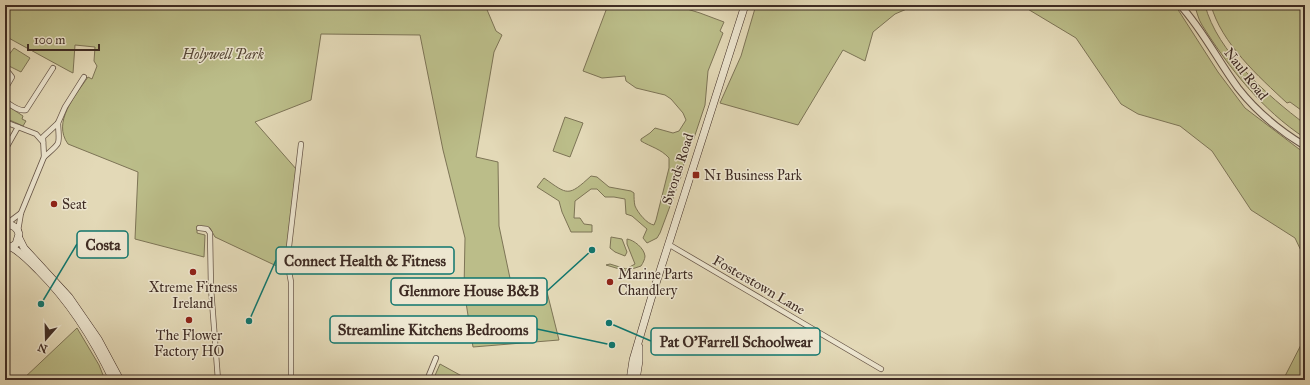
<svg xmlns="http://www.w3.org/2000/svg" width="1310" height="385" font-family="'IM FELL Great Primer',serif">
<rect width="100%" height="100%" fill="#e3d9b7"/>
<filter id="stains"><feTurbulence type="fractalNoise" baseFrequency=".005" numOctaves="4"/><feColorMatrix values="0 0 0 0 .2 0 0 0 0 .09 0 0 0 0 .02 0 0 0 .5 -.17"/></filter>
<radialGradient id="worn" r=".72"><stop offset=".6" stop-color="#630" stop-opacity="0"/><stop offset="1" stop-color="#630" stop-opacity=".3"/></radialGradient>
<g fill="#bbbd89" stroke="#7d7456">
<path d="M 5,5 L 485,5 L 496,31 L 502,35 L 494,52 L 476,157 L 498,162 L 499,226 L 511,283 L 544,280 L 559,340 L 473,347 L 464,290 L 465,238 L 443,150 L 420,35 L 321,34 L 311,100 L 255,122 L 297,170 L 288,268 L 285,270 L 215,237 L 210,228 L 197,226 L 197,233 L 205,235 L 204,257 L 135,239 L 138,172 L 68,144 C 52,122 75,96 88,77 L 92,79 L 97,66 L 94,61 L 95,47 L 75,45 L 73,73 L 69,71 L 5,36 Z"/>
<path d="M 608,5 L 674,5 L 700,13 L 724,22 L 720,31 L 723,33 L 708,71 L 705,105 L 694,138 L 683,155 L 684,162 L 682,174 L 660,233 L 657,238 L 647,243 L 643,238 L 647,229 L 632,216 L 626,214 L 625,199 L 614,197 L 605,197 L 597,189 L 591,189 L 575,201 L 574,218 L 580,218 L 584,224 L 592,225 L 592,232 L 571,232 L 562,212 L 559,201 L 537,187 L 544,178 C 568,195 568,197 591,176 L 597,177 L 609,187 L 631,191 L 634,193 C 634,197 634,202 635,206 C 638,213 647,224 654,225 L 656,220 L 669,168 L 669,158 C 661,149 651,147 641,141 L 641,139 L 650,133 L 655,128 L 673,133 L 679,131 L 686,120 L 683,113 L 671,99 L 665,95 L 636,88 L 626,81 L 625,76 L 602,78 L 583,71 Z"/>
<polygon points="756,5 916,5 895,14 873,32 865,61 843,50 798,125 720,103 741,56"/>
<polygon points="1021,5 1175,5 1218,72 1245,108 1299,149 1305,152 1305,259 1295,238 1251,210 1212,151 1180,126 1138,114 1121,104 1076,38"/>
<path d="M 1194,5 L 1205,5 C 1217,52 1268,96 1305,124 L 1305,138 C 1262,110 1229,68 1202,25 C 1198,19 1197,11 1194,5 Z"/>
<path d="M 1211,5 L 1305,5 L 1305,117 L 1301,114 L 1301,110 L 1290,102 L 1287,103 C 1259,77 1221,43 1211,5 Z"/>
<polygon points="14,48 30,58 21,72 5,64 5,60"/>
<polygon points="5,104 23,116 22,119 26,121 23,126 5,118"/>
<polygon points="565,117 583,123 570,157 553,151"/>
<polygon points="611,237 622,239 627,252 625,256 615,252 610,248"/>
<path d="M 627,239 C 634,240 644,248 645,256 C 645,259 643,263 641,266 L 626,271 L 606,265 L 610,264 L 626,269 L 635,264 L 627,244 Z"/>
<polygon points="77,328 99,365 105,380 22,380"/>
<polygon points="1305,337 1305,380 1283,380"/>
<polygon points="440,364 469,380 433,380"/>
</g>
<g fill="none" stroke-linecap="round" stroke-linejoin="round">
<defs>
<g id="minor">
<polyline points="5,72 9,73 12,77 5,89"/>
<path d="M 5,101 C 11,105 19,112 26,110 L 53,68"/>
<polyline points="5,122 36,134 43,142"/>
<polyline points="5,150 18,127"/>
<path d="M 44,157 C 62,141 59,146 58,123"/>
<polyline points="5,225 21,213"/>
<polyline points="199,228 207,229 210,233 211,288 218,380"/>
<polyline points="18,231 21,213 44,157 43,137 58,123 65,107 84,77"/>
<polyline points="668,244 881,369"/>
<polyline points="291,380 291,282 288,266 288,255 301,144"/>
<polyline points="427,380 436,358"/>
</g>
<path id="tertiary" d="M 1180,5 C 1203,30 1218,61 1238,88 C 1256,111 1280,131 1305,146"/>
<g id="secondary">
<path d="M 5,225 C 12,224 17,227 19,234 L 16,244 L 11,247 L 5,247"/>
<polyline points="19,238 24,248 69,297 98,339 120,380"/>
<path d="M 11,247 C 22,253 30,262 39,271 C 70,302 94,340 113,380"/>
<polyline points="630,380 633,360 651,299 745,5"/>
<polyline points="636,380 639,361 639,347"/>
</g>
</defs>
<use href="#minor" stroke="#685749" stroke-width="6"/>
<use href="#tertiary" stroke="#685749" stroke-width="8"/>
<use href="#secondary" stroke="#3f2c24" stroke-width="8"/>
<use href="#minor" stroke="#ede6d0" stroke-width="4.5"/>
<use href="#tertiary" stroke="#ede6d0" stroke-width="6"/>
<use href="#secondary" stroke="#ede6d0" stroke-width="7"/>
</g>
<g fill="#8f2418" stroke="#ede6d0" stroke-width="1.5">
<rect x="692" y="171" width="8" height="8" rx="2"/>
<circle cx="54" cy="204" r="4"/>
<circle cx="193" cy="272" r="4"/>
<circle cx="610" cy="282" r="4"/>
<circle cx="189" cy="320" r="4"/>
</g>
<g text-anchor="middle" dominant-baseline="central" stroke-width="3" stroke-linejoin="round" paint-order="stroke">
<g font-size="14" font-style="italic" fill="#584938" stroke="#ede6d0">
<text x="223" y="54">Holywell Park</text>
</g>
<g font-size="14" fill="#3f2c24" stroke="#ede6d0">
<text transform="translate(1246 74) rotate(52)">Naul Road</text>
<text transform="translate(678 169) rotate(-72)">Swords Road</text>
<text transform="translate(759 285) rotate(30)">Fosterstown Lane</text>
</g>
<g font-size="14" fill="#3f2c24" stroke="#ede6d0" text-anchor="start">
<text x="704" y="175">N1 Business Park</text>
<text x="62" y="204">Seat</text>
<text x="618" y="274">Marine Parts<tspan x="618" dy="16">Chandlery</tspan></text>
<text x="193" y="287" text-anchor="middle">Xtreme Fitness<tspan x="193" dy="16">Ireland</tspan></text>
<text x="189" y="335" text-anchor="middle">The Flower<tspan x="189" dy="16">Factory HO</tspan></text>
</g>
</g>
<path fill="none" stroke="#0f766e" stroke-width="1.5" d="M41 304L77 244M249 321L276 260M592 250L547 291M612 345L537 329M609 323L651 341"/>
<g fill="#0f766e" stroke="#ede6d0" stroke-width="1.5">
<circle cx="41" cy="304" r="4"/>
<circle cx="249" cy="321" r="4"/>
<circle cx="592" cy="250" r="4"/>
<circle cx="612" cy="345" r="4"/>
<circle cx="609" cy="323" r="4"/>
</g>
<g fill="#ede6d0" stroke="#0f766e" stroke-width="1.5">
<rect x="77" y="231" width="51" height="27" rx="4"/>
<rect x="276" y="247" width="178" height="27" rx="4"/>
<rect x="391" y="278" width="156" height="27" rx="4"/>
<rect x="330" y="316" width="207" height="27" rx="4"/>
<rect x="651" y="328" width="169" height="27" rx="4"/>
</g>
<g font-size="15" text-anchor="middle" font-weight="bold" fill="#3f2c24">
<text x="103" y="250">Costa</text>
<text x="365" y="266">Connect Health &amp; Fitness</text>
<text x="469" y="296">Glenmore House B&amp;B</text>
<text x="433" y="335">Streamline Kitchens Bedrooms</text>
<text x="736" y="347">Pat O'Farrell Schoolwear</text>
</g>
<rect width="1310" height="385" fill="none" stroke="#e3d9b7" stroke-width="20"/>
<rect x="6" y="6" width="1298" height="373" fill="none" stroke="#3f2c24" stroke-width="2"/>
<rect x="10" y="10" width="1290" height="365" fill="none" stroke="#3f2c24"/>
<g transform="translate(46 339) rotate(200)" stroke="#ede6d0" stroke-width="3" paint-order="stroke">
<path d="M0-3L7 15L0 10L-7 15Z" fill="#3f2c24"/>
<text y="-6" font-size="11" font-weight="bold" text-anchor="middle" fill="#3f2c24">N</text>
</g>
<path d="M28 44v6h71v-6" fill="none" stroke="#3f2c24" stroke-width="2"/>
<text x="34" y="44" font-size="12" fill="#3f2c24" stroke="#ede6d0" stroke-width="3" paint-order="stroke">100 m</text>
<rect width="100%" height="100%" filter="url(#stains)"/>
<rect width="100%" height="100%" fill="url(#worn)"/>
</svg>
